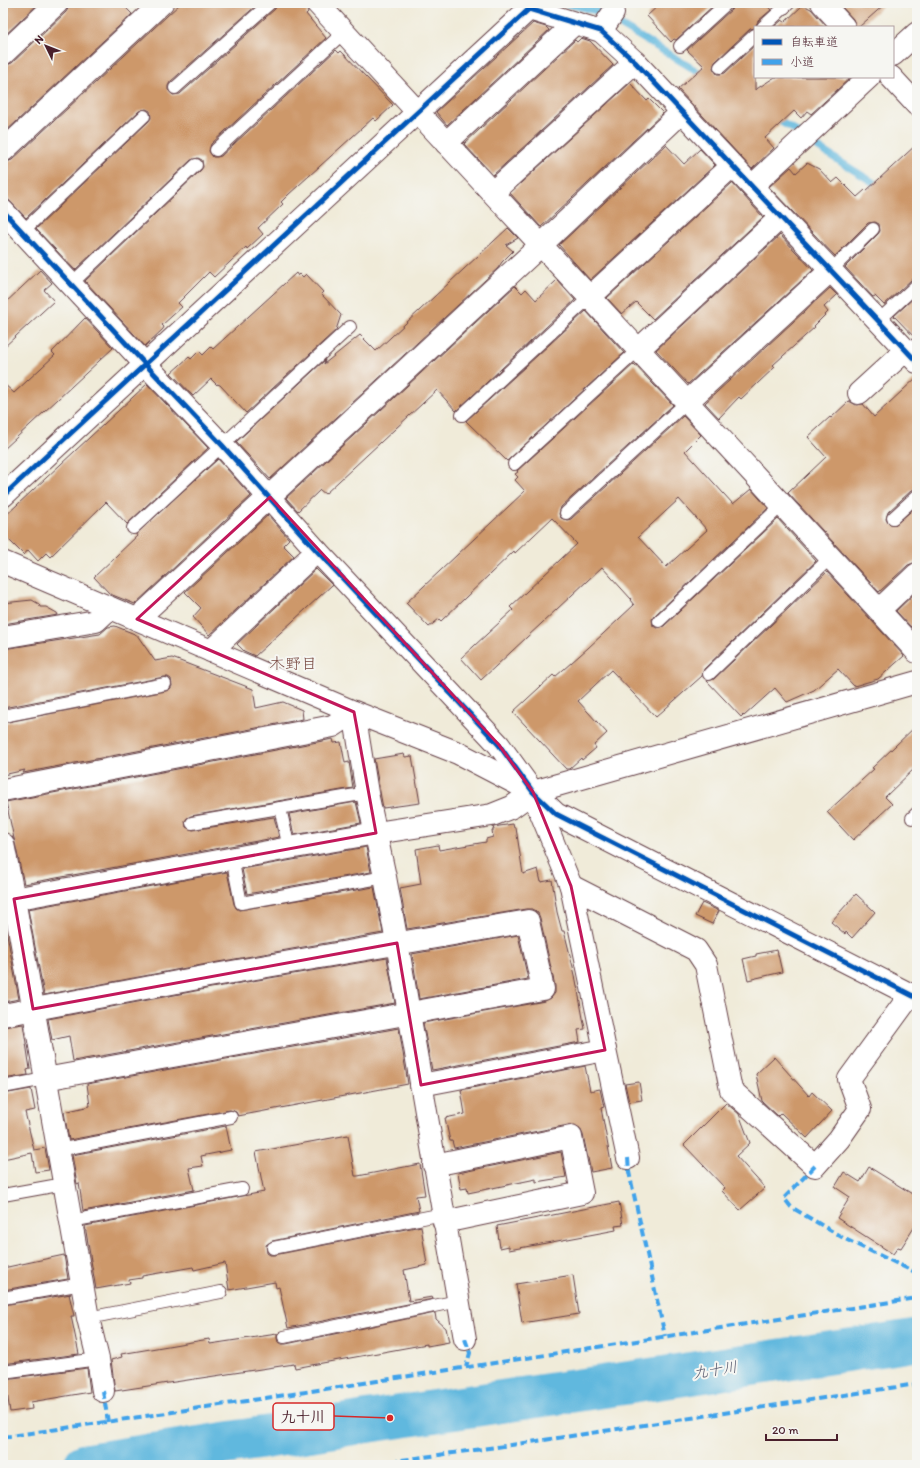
<svg xmlns="http://www.w3.org/2000/svg" width="920" height="1468" font-family="Itim,'Klee One',sans-serif">
<rect width="100%" height="100%" fill="#f6f6f2"/>
<filter id="ink" filterUnits="userSpaceOnUse"><feTurbulence type="fractalNoise" baseFrequency=".025" numOctaves="2"/><feDisplacementMap in="SourceGraphic" scale="8" xChannelSelector="R" yChannelSelector="G"/><feConvolveMatrix kernelMatrix="1 2 1 2 8 2 1 2 1" color-interpolation-filters="sRGB"/></filter>
<filter id="wash" filterUnits="userSpaceOnUse"><feTurbulence type="fractalNoise" baseFrequency=".012" numOctaves="4" result="noise"/><feDisplacementMap in="SourceGraphic" scale="16" xChannelSelector="R" yChannelSelector="G"/><feGaussianBlur stdDeviation="0.9" result="paint"/><feColorMatrix in="noise" values="0 0 0 0 0 0 0 0 0 0 0 0 0 0 0 0 0 1.4 0 .05"/><feComposite in="paint" operator="in"/></filter>
<g filter="url(#wash)">
<rect width="100%" height="100%" fill="#f0ebd9"/>
<g fill="none" stroke-linecap="round" stroke-linejoin="round">
<g stroke="#61b8de" stroke-width="7">
<polyline points="564,3 597,11 705,76"/>
<polyline points="774,118 793,129 817,147 882,188"/>
</g>
<polyline stroke="#61b8de" stroke-width="43" points="85,1465 390,1418 917,1340"/>
</g>
<g id="blocks">
<g fill="#cd986b" fill-rule="evenodd">
<polygon points="3,3 39,3 3,37"/>
<polygon points="69,3 121,3 132,14 3,134 3,66 12,63 66,12 69,7"/>
<polygon points="181,3 259,3 170,82 168,86 168,90 173,95 180,94 275,9 277,3 305,3 305,6 308,12 306,14 326,38 211,144 209,151 213,157 217,157 221,156 336,50 339,53 341,51 393,105 376,121 373,118 288,195 281,202 283,204 258,228 263,234 247,249 246,247 214,277 209,272 178,303 182,307 162,325 164,327 163,329 145,346 85,281 201,170 203,167 202,160 198,158 191,160 75,270 36,229 149,121 151,118 150,111 146,109 139,111 26,218 3,194 3,163 12,160"/>
<polygon points="661,3 716,3 676,40 674,39 671,42 647,16"/>
<polygon points="734,3 765,3 771,10 758,21 755,28 750,29 715,62 713,68 717,74 721,74 725,73 755,45 755,90 775,77 851,77 811,114 807,111 801,118 794,111 765,138 774,148 752,169 678,89 704,66 687,50 732,9"/>
<polygon points="847,3 886,3 859,27 856,27 853,19 842,7"/>
<polygon points="803,5 811,9 827,27 774,27 782,20 785,22"/>
<polygon points="533,23 546,27 549,30 447,125 436,112"/>
<polygon points="581,38 590,41 613,65 493,175 464,144 575,40 577,42"/>
<polygon points="630,83 647,101 649,99 663,113 541,227 510,193"/>
<polygon points="917,144 917,278 912,279 884,305 875,296 873,297 845,267 878,234 880,231 879,224 875,222 868,223 835,256 769,187 791,167 796,173 807,163 819,169 832,183 838,178 857,197 865,190 866,191"/>
<polygon points="666,145 684,164 700,149 715,165 590,280 559,245"/>
<polygon points="732,183 763,217 653,319 636,302 622,314 607,298"/>
<polygon points="508,228 518,238 506,245 513,251 502,262 498,268 270,479 236,442 325,360 324,364 360,335 376,351"/>
<polygon points="780,235 813,270 688,384 656,350"/>
<polygon points="40,270 52,283 44,290 54,301 3,348 3,305"/>
<polygon points="296,273 298,276 300,274 303,277 306,274 323,292 321,294 341,315 336,330 246,413 220,385 217,384 217,385 211,379 193,396 171,373 189,357 191,359 199,351 203,355 211,347 213,349"/>
<polygon points="557,280 575,300 456,411 437,390 325,494 320,490 298,511 286,498 515,286 522,293 526,289 536,300"/>
<polygon points="830,288 837,295 824,307 828,312 814,326 815,327 773,365 775,367 741,399 739,397 719,418 705,403"/>
<polygon points="917,295 917,340 894,316"/>
<polygon points="586,311 624,353 507,461 466,421"/>
<polygon points="85,318 113,348 3,450 3,383 14,393 55,355 52,352"/>
<path d="M 634,364 L 673,405 L 561,507 L 559,514 L 561,518 L 567,520 L 571,519 L 683,416 L 701,435 L 685,451 L 733,504 L 751,489 L 768,508 L 654,616 L 652,619 L 653,626 L 657,628 L 664,626 L 778,519 L 816,561 L 704,669 L 702,676 L 656,717 L 611,670 L 578,701 L 607,733 L 594,745 L 596,748 L 582,760 L 581,758 L 569,769 L 566,769 L 513,712 L 553,675 L 555,677 L 588,648 L 634,605 L 630,600 L 631,599 L 602,567 L 481,680 L 461,658 L 513,610 L 510,607 L 577,544 L 552,518 L 515,553 L 514,551 L 441,621 L 439,619 L 429,627 L 406,603 L 525,491 L 515,480 L 518,477 L 515,474 L 518,472 L 517,471 ZM 679,499 L 707,530 L 666,567 L 638,537 Z"/>
<polygon points="917,377 917,489 912,490 888,512 886,519 888,523 895,525 917,506 917,562 908,565 879,592 788,493 826,457 808,437 830,417 831,418 849,401 856,405 863,404 874,417"/>
<polygon points="147,384 208,448 127,524 106,502 50,557 46,553 38,561 28,550 24,555 3,534 3,518"/>
<polygon points="218,459 251,496 135,604 110,594 94,577 137,536 136,534"/>
<polygon points="268,515 289,539 283,545 294,556 209,635 193,617 201,608 185,592"/>
<polygon points="316,569 332,585 255,656 244,651 237,644"/>
<polygon points="827,572 904,656 878,679 854,686 838,669 814,690 787,702 775,688 744,716 743,715 741,717 707,681 714,679"/>
<polygon points="917,591 917,622 911,627 896,611"/>
<polygon points="32,600 39,604 40,607 46,607 57,613 58,615 3,624 3,603"/>
<polygon points="115,626 137,635 155,661 172,658 253,689 256,708 283,702 302,710 303,719 23,773 25,770 3,775 3,723 166,691 170,689 172,686 171,679 168,677 164,677 3,708 3,649 100,634 108,627"/>
<polygon points="917,725 917,766 885,797 892,804 853,840 827,812 874,769 872,768"/>
<polygon points="333,739 334,743 341,742 345,763 349,762 353,788 191,816 187,818 185,821 186,827 193,830 274,817 279,837 24,884 6,802"/>
<polygon points="404,754 405,757 412,756 420,803 383,808 374,759"/>
<polygon points="356,802 361,823 294,835 289,814"/>
<polygon points="513,824 514,828 516,828 523,874 538,869 541,882 552,880 557,912 562,931 564,931 575,975 585,1029 578,1030 580,1042 432,1070 423,1023 545,1001 551,998 555,993 555,986 540,918 538,913 532,909 526,909 407,929 400,888 421,884 416,849 438,845 439,850 486,842 486,839 493,837 492,830 494,830 493,827"/>
<polygon points="366,847 371,872 247,894 242,869"/>
<polygon points="227,872 234,904 236,908 239,910 374,887 383,933 207,964 44,995 28,909"/>
<polygon points="856,894 875,912 852,938 846,932 845,934 831,922"/>
<polygon points="702,903 719,911 712,924 695,916"/>
<polygon points="3,913 19,999 3,1002"/>
<polygon points="518,935 528,979 419,999 412,954"/>
<polygon points="777,950 782,972 748,980 743,959 756,956 756,954"/>
<polygon points="387,958 395,1003 73,1061 69,1036 52,1040 48,1019 211,988"/>
<polygon points="23,1024 30,1069 27,1070 28,1075 3,1079 3,1027"/>
<polygon points="399,1028 408,1084 238,1116 236,1112 230,1110 69,1140 64,1112 90,1106 87,1084"/>
<polygon points="774,1057 809,1096 812,1092 832,1111 807,1138 781,1113 778,1116 762,1101 756,1074"/>
<polygon points="585,1066 590,1091 600,1089 604,1107 601,1108 612,1168 591,1172 583,1135 580,1128 575,1125 568,1125 454,1148 452,1141 450,1141 445,1118 465,1114 461,1090"/>
<polygon points="639,1082 642,1100 629,1102 625,1084"/>
<polygon points="31,1089 35,1110 25,1112 34,1150 45,1148 49,1170 35,1172 32,1153 3,1159 3,1094"/>
<polygon points="726,1103 739,1114 750,1143 736,1156 765,1188 740,1210 722,1191 725,1188 684,1145"/>
<polygon points="226,1126 231,1150 201,1156 203,1166 189,1168 194,1190 83,1211 79,1183 77,1184 72,1155"/>
<polygon points="348,1135 355,1176 358,1176 420,1164 425,1195 416,1196 419,1211 272,1241 266,1245 267,1253 270,1255 274,1255 421,1226 427,1265 404,1270 409,1301 432,1297 433,1299 288,1328 279,1287 276,1288 275,1282 229,1290 225,1263 194,1270 193,1267 142,1276 142,1278 129,1280 130,1283 96,1289 85,1226 264,1192 256,1152"/>
<polygon points="561,1152 566,1177 536,1182 536,1179 468,1193 467,1188 461,1189 458,1173"/>
<polygon points="869,1167 917,1197 917,1223 901,1248 898,1247 893,1254 837,1218 850,1197 835,1187 844,1172 860,1182"/>
<polygon points="619,1202 623,1225 615,1226 616,1230 509,1250 509,1246 500,1248 497,1226"/>
<polygon points="64,1255 68,1279 3,1290 3,1268"/>
<polygon points="573,1275 579,1314 522,1323 516,1284"/>
<polygon points="69,1294 74,1316 71,1316 79,1354 3,1364 3,1305 71,1294"/>
<polygon points="435,1313 436,1319 446,1328 449,1342 427,1346 427,1344 295,1368 294,1364 115,1391 111,1360 122,1357 121,1354 209,1339 210,1344 277,1334 277,1338 278,1342 281,1344 286,1344"/>
<polygon points="87,1368 90,1392 31,1402 32,1409 10,1412 5,1379"/>
</g>
</g>
</g>
<g filter="url(#ink)">
<use href="#blocks" fill-opacity="0" stroke="#633e45" stroke-width="1"/>
<g fill="none" stroke-linecap="round" stroke-linejoin="round">
<defs>
<g id="service">
<polyline points="763,27 789,3"/>
<polyline points="680,46 727,3"/>
<polyline points="720,67 755,35"/>
<polyline points="175,88 270,3"/>
<polyline points="216,150 344,32"/>
<polyline points="22,232 144,116"/>
<polyline points="831,270 873,229"/>
<polyline points="71,284 196,165"/>
<polyline points="878,321 917,285"/>
<polyline points="462,415 590,297"/>
<polyline points="514,464 638,350"/>
<polyline points="566,513 687,402"/>
<polyline points="893,518 917,496"/>
<polyline points="133,528 350,327"/>
<polyline points="659,621 782,505"/>
<polyline points="709,674 831,557"/>
<polyline points="3,716 165,684"/>
<polyline points="280,808 289,848"/>
<polyline points="912,818 917,813"/>
<polyline points="192,823 367,793"/>
<polyline points="232,858 241,903 385,877"/>
<polyline points="3,1087 45,1079"/>
<polyline points="58,1150 231,1117"/>
<polyline points="3,1195 64,1184"/>
<polyline points="71,1221 242,1189"/>
<polyline points="273,1248 443,1214"/>
<polyline points="3,1298 82,1284"/>
<polyline points="88,1318 221,1292"/>
<polyline points="284,1337 458,1301"/>
<polyline points="3,1372 98,1359"/>
</g>
<g id="minor">
<path d="M 317,3 C 516,220 719,434 917,652"/>
<polyline points="822,3 844,27"/>
<polyline points="601,31 613,13"/>
<polyline points="3,54 57,3"/>
<polyline points="893,55 917,33"/>
<polyline points="891,77 917,105"/>
<polyline points="446,143 575,23"/>
<polyline points="3,151 162,3"/>
<polyline points="752,186 869,77"/>
<polyline points="493,192 635,62"/>
<polyline points="3,211 146,365 222,445 317,551 499,745 533,792 556,814 917,998"/>
<polyline points="590,297 732,166"/>
<polyline points="638,350 781,217"/>
<polyline points="859,393 906,350"/>
<polyline points="687,402 831,270"/>
<polyline points="3,496 529,9 601,31 635,62 917,362"/>
<polyline points="3,562 354,712 458,753 533,792 917,682"/>
<polyline points="879,610 917,574"/>
<polyline points="137,619 541,245 682,112"/>
<polyline points="3,637 96,621 110,608"/>
<polyline points="211,651 317,551"/>
<polyline points="3,790 333,726 354,712 367,793 385,877 397,943 465,1339"/>
<polyline points="536,801 571,886 605,1050 628,1158"/>
<polyline points="3,844 14,899 88,1318 98,1359 103,1391"/>
<polyline points="571,886 696,950 706,965 731,1090 815,1166 839,1139 860,1109 849,1079 911,994"/>
<polyline points="3,901 289,848 376,833 492,815 512,807 533,792"/>
<polyline points="3,1015 209,976 528,921 543,989 45,1079"/>
<polyline points="421,1085 605,1050"/>
<polyline points="434,1165 571,1137 582,1193 444,1222"/>
</g>
</defs>
<use href="#service" stroke="#633e45" stroke-width="14"/>
<use href="#minor" stroke="#633e45" stroke-width="24"/>
<use href="#service" stroke="#fff" stroke-width="12"/>
<use href="#minor" stroke="#fff" stroke-width="22"/>
<g stroke="#40a2eb" stroke-width="4" stroke-dasharray="8 4" stroke-linecap="butt">
<polyline points="628,1158 629,1172 665,1336"/>
<polyline points="815,1166 784,1198 791,1207 845,1239 917,1273"/>
<polyline points="465,1339 470,1353 466,1367"/>
<polyline points="103,1391 108,1422"/>
<path d="M 3,1437 C 308,1393 612,1344 917,1298"/>
<polyline points="366,1465 511,1445 917,1384"/>
</g>
<defs>
<g id="cycleway">
<polyline points="3,211 146,365 222,445 317,551 499,745 533,792 556,814 917,998"/>
<polyline points="3,496 529,9 601,31 635,62 917,362"/>
</g>
</defs>
<use href="#cycleway" stroke="#f6f6f2" stroke-width="8"/>
<use href="#cycleway" stroke="#0057b8" stroke-width="5"/>
</g>
</g>
<path fill="none" stroke="#c2185b" stroke-width="3" stroke-linejoin="round" d="M 270,497 L 499,745 L 533,792 L 571,886 L 605,1050 L 421,1085 L 397,943 L 33,1009 L 14,899 L 376,833 L 354,712 L 137,619 Z"/>
<g text-anchor="middle" dominant-baseline="central" stroke-width="4" stroke-linejoin="round" paint-order="stroke">
<g font-size="15" font-style="italic" fill="#52556a" stroke="#f6f6f2">
<text transform="translate(715 1370) rotate(-9)">九十川</text>
</g>
<g font-size="16" fill="#784941" stroke="#f6f6f2">
<text x="293" y="663">木野目</text>
</g>
</g>
<path fill="none" stroke="#d62828" stroke-width="1.5" d="M390 1418L334 1416"/>
<circle fill="#d62828" stroke="#f6f6f2" stroke-width="1.5" cx="390" cy="1418" r="4"/>
<rect fill="#f6f6f2" stroke="#d62828" stroke-width="1.5" x="273" y="1403" width="61" height="27" rx="4"/>
<g font-size="15" text-anchor="middle" font-weight="bold" fill="#4a1f2b">
<text x="303" y="1422">九十川</text>
</g>
<rect width="920" height="1468" fill="none" stroke="#f6f6f2" stroke-width="16"/>
<rect x="754" y="26" width="140" height="52" fill="#f6f6f2" stroke="#b1a0a2"/>
<rect x="762" y="39" width="20" height="6" fill="#0057b8" stroke="#b1a0a2"/>
<text x="790" y="46" font-size="12" fill="#4a1f2b">自転車道</text>
<rect x="762" y="59" width="20" height="6" fill="#40a2eb" stroke="#b1a0a2"/>
<text x="790" y="66" font-size="12" fill="#4a1f2b">小道</text>
<g transform="translate(46 46) rotate(313)" stroke="#f6f6f2" stroke-width="3" paint-order="stroke">
<path d="M0-3L7 15L0 10L-7 15Z" fill="#4a1f2b"/>
<text y="-6" font-size="11" font-weight="bold" text-anchor="middle" fill="#4a1f2b">N</text>
</g>
<path d="M766 1434v6h71v-6" fill="none" stroke="#4a1f2b" stroke-width="2"/>
<text x="772" y="1434" font-size="12" fill="#4a1f2b" stroke="#f6f6f2" stroke-width="3" paint-order="stroke">20 m</text>
</svg>
